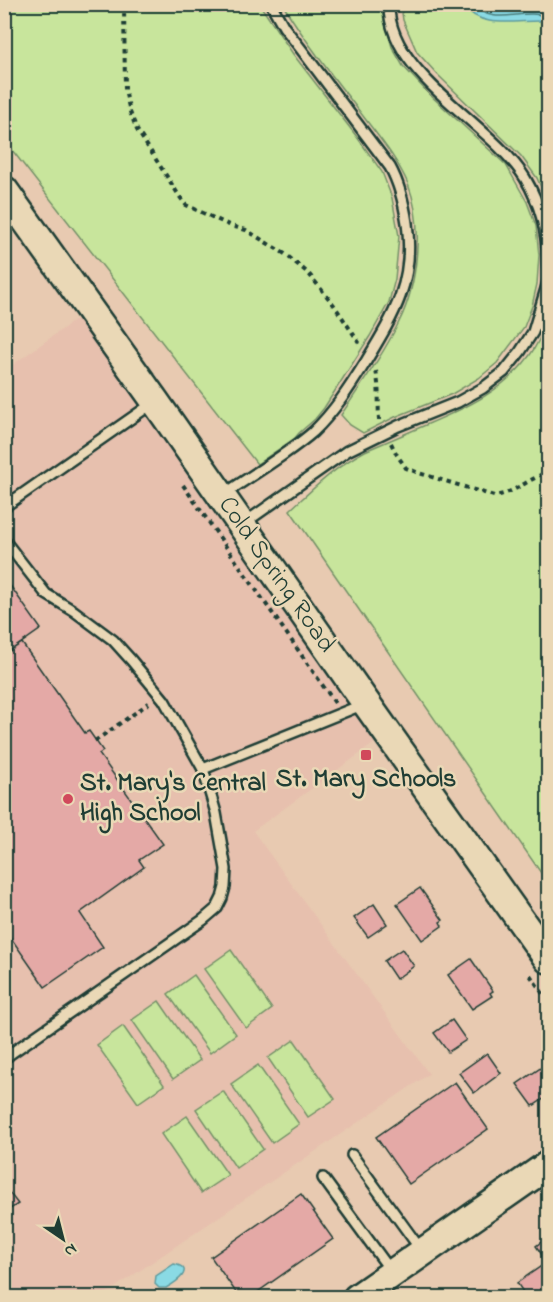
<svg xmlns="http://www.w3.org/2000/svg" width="553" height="1302" font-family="'Indie Flower',sans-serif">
<rect width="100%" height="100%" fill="#e8cab1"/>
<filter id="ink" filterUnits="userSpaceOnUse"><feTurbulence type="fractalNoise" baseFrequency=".0167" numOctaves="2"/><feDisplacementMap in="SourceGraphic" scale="12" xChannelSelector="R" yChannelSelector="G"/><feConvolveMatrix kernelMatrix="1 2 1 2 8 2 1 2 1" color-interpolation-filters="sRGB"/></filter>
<g filter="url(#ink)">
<polygon fill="#e7c0ae" points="78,318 376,742 253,831 429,1074 101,1297 5,1297 4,371"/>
<g fill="#c8e59c" stroke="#749168" stroke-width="1.5">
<polygon points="5,4 260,5 293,54 357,137 382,172 392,198 399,236 395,279 389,302 370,336 324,408 315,419 299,433 295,438 257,464 5,141"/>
<path d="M 283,5 L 380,5 L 392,47 L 403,66 L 429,94 L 506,165 L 527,202 L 536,226 L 539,255 L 537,284 L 532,306 L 524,327 L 497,363 L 479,378 L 452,394 L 395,417 L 363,433 L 350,425 L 341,415 C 361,385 383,355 399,322 C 418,284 424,225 408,184 C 397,158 377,135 360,112 C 333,77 306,42 283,5 Z"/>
<polygon points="401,5 548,5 548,203 537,178 521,156 437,74 417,52 403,20"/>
<path d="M 548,319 L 548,883 L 290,510 C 315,487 335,467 365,451 C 386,442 407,433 428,424 C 466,408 505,390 530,355 C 538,344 543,332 548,319 Z"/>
<polygon points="231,950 272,1009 246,1028 204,969"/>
<polygon points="194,975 236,1034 210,1053 168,994"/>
<polygon points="159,1001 200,1060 173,1079 132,1020"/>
<polygon points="123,1026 164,1085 138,1103 97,1045"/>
<polygon points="294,1040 335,1099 308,1117 268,1058"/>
<polygon points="258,1065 299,1124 272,1143 231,1084"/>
<polygon points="223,1091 263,1149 236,1168 196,1109"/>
<polygon points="187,1116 228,1175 201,1193 161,1134"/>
</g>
<g fill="#8adae4" stroke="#5f9b9e" stroke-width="1.5">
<path d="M 464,5 L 548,5 L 548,23 L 542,21 C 517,20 479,30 464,5 Z"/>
<path d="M 174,1264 C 197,1269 175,1283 166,1288 L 159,1288 L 155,1284 L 156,1276 Z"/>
</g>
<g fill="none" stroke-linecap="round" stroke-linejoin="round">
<g stroke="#4a7c7a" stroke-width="1.5">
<path d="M 471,4 C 495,28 522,7 548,17"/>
<path d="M 482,4 C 503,14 527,3 548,9"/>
</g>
</g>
<g fill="#e4a9a6" stroke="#1f3d34" stroke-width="1.5">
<polygon points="4,577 41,629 4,655"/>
<polygon points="22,643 85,733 89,731 103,751 99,754 163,844 139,860 144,867 80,913 103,947 45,987 4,928 4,655"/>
<polygon points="420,888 443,920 440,922 442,926 422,940 397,904"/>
<polygon points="374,904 387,924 368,937 354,918"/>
<polygon points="402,949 414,966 396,979 384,961"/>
<polygon points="471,959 493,991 490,993 492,996 472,1009 448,975"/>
<polygon points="452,1020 466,1040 448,1052 434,1033"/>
<polygon points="487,1053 501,1073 474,1093 459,1073"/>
<polygon points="548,1063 548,1096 533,1106 517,1084"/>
<polygon points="455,1082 488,1129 409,1184 376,1137"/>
<polygon points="4,1186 18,1204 4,1213"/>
<polygon points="301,1194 333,1239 249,1298 240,1298 211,1257"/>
<polygon points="548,1237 548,1298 527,1298 517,1283 547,1262 536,1246"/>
</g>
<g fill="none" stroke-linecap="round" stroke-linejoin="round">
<defs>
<g id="lane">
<path d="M 389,4 C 387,74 492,124 525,178 C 541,205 548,236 548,267"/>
<path d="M 224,494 C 244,481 264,468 284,454 C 294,447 304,440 313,432 C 334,412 350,387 365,363 C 394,315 415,282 407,223 C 404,203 400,185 390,167 L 301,49 L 284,27 L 271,4"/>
<polyline points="4,507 153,403"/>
<polyline points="243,524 347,451 398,426 458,402 483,388 504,372 520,352 533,332 548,282"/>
<polyline points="4,540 46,594 74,611 113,640 131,660 164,700 203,769 216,813 226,869 225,887 222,898 217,908 203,920 10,1054 4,1059"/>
<polyline points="203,769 364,704"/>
<polyline points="352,1155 421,1250"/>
<polyline points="323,1178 391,1271"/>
</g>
<g id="secondary">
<polyline points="4,190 155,401 366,703 548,959"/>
<polyline points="357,1298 548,1165"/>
</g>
</defs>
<use href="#lane" stroke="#1f3d34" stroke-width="14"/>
<use href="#secondary" stroke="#1f3d34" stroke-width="32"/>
<g stroke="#1f3d34" stroke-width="4" stroke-dasharray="4.5 4.5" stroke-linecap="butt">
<polyline points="124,4 125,90 130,112 137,130 180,197 186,205 231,226 246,230 285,254 308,273 334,305 360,344"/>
<path d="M 376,371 C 380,388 378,404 379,420"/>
<path d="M 391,443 L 397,455 L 406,468 L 419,473 L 494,496 C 513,494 530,478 548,472"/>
<polyline points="183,485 335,703"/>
<polyline points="95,741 149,703"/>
<polyline points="530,975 548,1001"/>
</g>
<use href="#lane" stroke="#ead8b6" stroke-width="9"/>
<use href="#secondary" stroke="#ead8b6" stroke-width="27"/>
</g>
</g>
<g fill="#d1495b" stroke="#ead8b6" stroke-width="2">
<rect x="360" y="749" width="12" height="12" rx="3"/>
<circle cx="68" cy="799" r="6"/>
</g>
<g text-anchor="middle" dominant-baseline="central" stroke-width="5" stroke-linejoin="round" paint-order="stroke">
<g font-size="26" fill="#1f3d34" stroke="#ead8b6">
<text transform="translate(276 575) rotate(55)">Cold Spring Road</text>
</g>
<g font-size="26" font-weight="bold" fill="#1f3d34" stroke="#ead8b6">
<text x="366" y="780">St. Mary Schools</text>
<text x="80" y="784" text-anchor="start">St. Mary's Central<tspan x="80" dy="30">High School</tspan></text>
</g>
</g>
<rect width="553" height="1302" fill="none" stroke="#ead8b6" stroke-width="24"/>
<rect x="12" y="12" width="529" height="1278" fill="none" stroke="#1f3d34" stroke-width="2" filter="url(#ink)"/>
<g transform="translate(63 1239) rotate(145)" stroke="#ead8b6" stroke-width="4.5" paint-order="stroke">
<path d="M0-4.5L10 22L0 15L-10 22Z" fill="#1f3d34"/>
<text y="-9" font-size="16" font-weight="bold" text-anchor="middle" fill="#1f3d34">N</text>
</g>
</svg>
